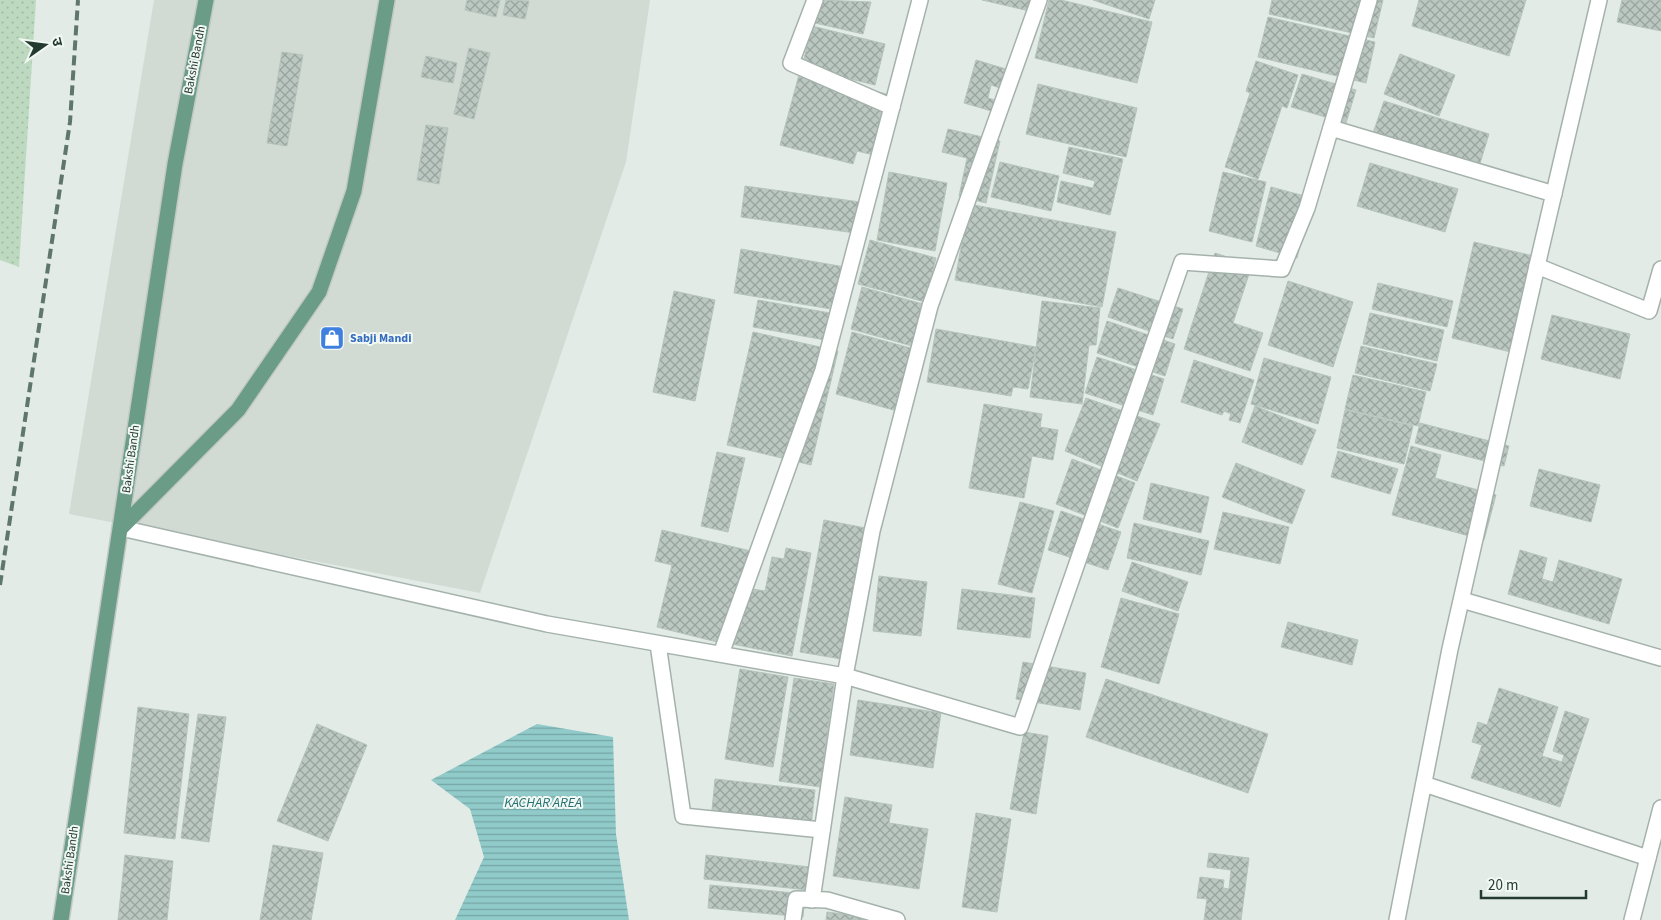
<svg xmlns="http://www.w3.org/2000/svg" width="1661" height="920" font-family="'Source Sans 3','Noto Sans Devanagari',sans-serif">
<defs>
<pattern id="park-dots" width="8" height="8" patternUnits="userSpaceOnUse" patternTransform="scale(1.25)"><rect width="8" height="8" fill="#bddac0"/><path d="M2 2h.1M6 6h.1" fill="none" stroke="#a2bca5" stroke-width="1.8" stroke-linecap="round"/></pattern>
<pattern id="water-rules" width="6" height="5" patternUnits="userSpaceOnUse" patternTransform="scale(1.25)"><rect width="6" height="5" fill="#90cbca"/><path d="M0 2.5h6" fill="none" stroke="#75a6a5"/></pattern>
<pattern id="building-cross-hatch" width="8" height="8" patternUnits="userSpaceOnUse" patternTransform="scale(1.25)"><rect width="8" height="8" fill="#bbc8c1"/><path d="M0 0l8 8M0 8l8-8" fill="none" stroke="#98a39d"/></pattern>
</defs>
<rect width="100%" height="100%" fill="#e2ebe6"/>
<polygon fill="#d1dbd4" points="154,0 650,0 626,162 480,593 69,514"/>
<polygon fill="url(#park-dots)" points="0,0 36,0 19,267 0,260"/>
<polygon fill="url(#water-rules)" points="537,724 613,737 616,834 629,920 455,920 484,857 470,809 431,780"/>
<g fill="url(#building-cross-hatch)" stroke="#b5c4bb">
<polygon points="467,0 500,0 496,17 465,10"/>
<polygon points="506,0 529,1 525,19 503,15"/>
<polygon points="820,0 871,2 863,34 815,23"/>
<polygon points="982,0 1041,0 1038,13"/>
<polygon points="1049,0 1061,0 1152,22 1137,83 1035,58"/>
<polygon points="1093,0 1155,0 1149,19"/>
<polygon points="1272,0 1383,0 1374,38 1269,14"/>
<polygon points="1419,0 1526,0 1509,56 1412,26"/>
<polygon points="1622,0 1661,0 1661,31 1617,22"/>
<polygon points="1268,17 1375,42 1366,83 1258,57"/>
<polygon points="812,26 885,44 875,85 802,67"/>
<polygon points="469,48 490,53 474,119 454,114"/>
<polygon points="282,52 303,55 287,146 267,143"/>
<polygon points="1400,54 1455,75 1439,116 1384,94"/>
<polygon points="426,56 457,63 453,83 421,77"/>
<polygon points="976,60 1006,69 1000,88 991,85 988,98 998,101 995,112 964,103"/>
<polygon points="1256,61 1298,75 1287,108 1282,106 1258,179 1225,167 1250,93 1246,91"/>
<polygon points="800,71 890,95 874,155 857,151 853,164 780,145"/>
<polygon points="1302,74 1356,90 1346,123 1291,107"/>
<polygon points="1038,84 1137,108 1126,157 1026,134"/>
<polygon points="1384,101 1489,134 1477,173 1371,139"/>
<polygon points="426,125 448,128 439,184 417,180"/>
<polygon points="948,129 1000,141 986,203 959,196 967,158 942,152"/>
<polygon points="1069,147 1123,159 1110,215 1057,202 1061,181 1093,188 1095,181 1063,173"/>
<polygon points="1000,162 1059,176 1051,211 991,197"/>
<polygon points="1370,163 1458,189 1445,232 1357,206"/>
<polygon points="889,172 947,183 935,251 877,240"/>
<polygon points="1223,172 1266,182 1252,242 1209,231"/>
<polygon points="745,186 860,202 855,233 741,217"/>
<polygon points="1271,187 1312,198 1297,258 1256,246"/>
<polygon points="969,204 1116,232 1102,307 955,280"/>
<polygon points="870,240 936,258 925,302 858,284"/>
<polygon points="1474,242 1538,257 1515,353 1452,338"/>
<polygon points="741,249 851,268 843,311 734,293"/>
<polygon points="1215,253 1252,265 1233,323 1263,333 1250,371 1184,349"/>
<polygon points="1288,281 1353,302 1333,367 1268,345"/>
<polygon points="1378,283 1453,301 1447,327 1372,309"/>
<polygon points="862,287 923,304 912,346 851,329"/>
<polygon points="1118,288 1183,309 1173,339 1108,317"/>
<polygon points="674,291 715,300 695,401 653,392"/>
<polygon points="758,300 841,315 836,342 753,327"/>
<polygon points="1042,301 1100,308 1096,345 1089,345 1082,404 1030,397"/>
<polygon points="1370,313 1444,330 1437,361 1363,344"/>
<polygon points="1552,315 1630,334 1620,379 1541,359"/>
<polygon points="1107,321 1175,344 1165,376 1097,353"/>
<polygon points="936,329 1036,347 1028,389 1013,387 1011,396 927,382"/>
<polygon points="753,332 838,351 811,465 727,445"/>
<polygon points="852,332 914,349 897,411 836,394"/>
<polygon points="1361,346 1437,364 1430,391 1355,373"/>
<polygon points="1097,357 1164,379 1153,415 1085,393"/>
<polygon points="1264,358 1331,377 1318,424 1251,404"/>
<polygon points="1194,360 1254,380 1240,423 1229,420 1231,414 1224,411 1222,415 1181,402"/>
<polygon points="1353,375 1426,392 1418,426 1345,409"/>
<polygon points="1086,398 1160,424 1137,481 1065,451"/>
<polygon points="984,404 1042,414 1040,427 1058,430 1053,460 1032,456 1024,498 969,488"/>
<polygon points="1255,406 1316,430 1302,465 1242,442"/>
<polygon points="1345,410 1413,426 1404,464 1337,448"/>
<polygon points="1420,423 1509,446 1504,466 1415,443"/>
<polygon points="1411,446 1441,455 1435,478 1496,495 1484,540 1392,515"/>
<polygon points="1338,451 1398,469 1390,494 1331,477"/>
<polygon points="717,452 745,458 728,532 701,526"/>
<polygon points="1072,459 1135,483 1118,528 1056,504"/>
<polygon points="1236,463 1305,490 1292,524 1222,497"/>
<polygon points="1539,469 1600,485 1591,522 1530,506"/>
<polygon points="1151,483 1209,497 1201,533 1143,519"/>
<polygon points="1020,502 1054,511 1032,593 998,584"/>
<polygon points="1061,511 1121,532 1108,570 1048,550"/>
<polygon points="1223,512 1289,527 1280,564 1214,549"/>
<polygon points="824,520 871,529 847,660 800,652"/>
<polygon points="1134,523 1209,541 1201,575 1127,558"/>
<polygon points="662,530 751,551 729,645 657,627 672,565 655,561"/>
<polygon points="786,548 811,553 792,656 732,644 747,588 765,591 772,557 784,559"/>
<polygon points="1520,550 1547,558 1542,579 1553,582 1559,560 1622,579 1609,624 1508,594"/>
<polygon points="1132,562 1188,582 1178,611 1122,591"/>
<polygon points="879,576 927,582 921,636 873,631"/>
<polygon points="962,589 1035,598 1030,638 957,629"/>
<polygon points="1121,598 1179,614 1159,684 1101,667"/>
<polygon points="1288,622 1358,640 1352,665 1281,647"/>
<polygon points="1023,662 1086,673 1080,710 1016,699"/>
<polygon points="740,669 788,677 773,767 725,759"/>
<polygon points="794,678 834,684 820,787 779,781"/>
<polygon points="1106,679 1268,734 1248,793 1086,737"/>
<polygon points="1499,688 1558,707 1542,756 1562,762 1564,755 1553,751 1565,711 1589,719 1560,807 1471,778 1482,745 1472,742 1478,722 1487,725"/>
<polygon points="858,700 941,713 933,768 850,755"/>
<polygon points="138,707 189,714 175,839 124,833"/>
<polygon points="198,714 226,717 209,842 181,838"/>
<polygon points="317,724 367,745 328,841 277,821"/>
<polygon points="1024,732 1048,736 1036,814 1010,809"/>
<polygon points="715,779 815,790 810,836 711,820"/>
<polygon points="845,797 892,805 889,823 928,829 919,889 833,876"/>
<polygon points="976,813 1011,819 997,912 962,907"/>
<polygon points="273,845 323,853 311,920 260,920"/>
<polygon points="1209,853 1249,858 1241,920 1204,920 1207,899 1197,898 1200,877 1224,880 1223,888 1229,889 1231,870 1207,867"/>
<polygon points="125,855 173,861 167,920 118,920"/>
<polygon points="706,855 810,867 808,890 704,879"/>
<polygon points="710,885 805,894 803,917 708,908"/>
<polygon points="827,912 875,918 875,920 826,920"/>
</g>
<g fill="none" stroke-linecap="round" stroke-linejoin="round">
<defs>
<g id="minor">
<polyline points="815,0 791,63 892,107"/>
<polyline points="1331,128 1554,194"/>
<polyline points="1537,266 1599,0"/>
<polyline points="121,528 547,624 845,676 872,531 930,306 1039,0"/>
<polyline points="1462,600 1661,658"/>
<polyline points="658,644 683,816 822,830"/>
<polyline points="721,654 823,370 920,0"/>
<polyline points="1424,784 1648,858"/>
<polyline points="812,900 845,676 1020,727 1182,262 1282,269 1307,208 1369,0"/>
<polyline points="793,920 796,899 827,900 897,920"/>
<polyline points="1397,920 1450,649 1537,266 1649,311 1661,269"/>
<polyline points="1632,920 1661,808"/>
</g>
<g id="major">
<polyline points="121,528 238,410 319,292 354,191 387,0"/>
<polyline points="61,920 175,164 206,0"/>
</g>
</defs>
<use href="#minor" stroke="#a5b2ac" stroke-width="18"/>
<use href="#major" stroke="#c2c8c5" stroke-width="18"/>
<use href="#minor" stroke="#fff" stroke-width="15"/>
<use href="#major" stroke="#6b9c88" stroke-width="15"/>
<polyline stroke="#5e766c" stroke-width="4" stroke-dasharray="10 5" stroke-linecap="butt" points="0,585 70,122 78,0"/>
</g>
<defs>
<symbol id="shop-square" viewBox="-11 -11 22 22"><rect x="-9" y="-9" width="18" height="18" rx="4" fill="#3f7fe0" stroke="#f2f8f4"/><path d="M-5-2.5h2.3a2.7 3.5 0 0 1 5.4 0H5L5.5 6h-11ZM-1.5-2.5h3a1.5 2.3 0 0 0-3 0Z" fill="#fff"/></symbol>
</defs>
<g fill-rule="evenodd">
<use href="#shop-square" x="318" y="324" width="28" height="28"/>
</g>
<g text-anchor="middle" dominant-baseline="central" stroke-width="4" stroke-linejoin="round" paint-order="stroke">
<g font-size="12" fill="#243a31" stroke="#f2f8f4">
<text transform="translate(195 60) rotate(-79)">Bakshi Bandh</text>
<text transform="translate(131 459) rotate(-82)">Bakshi Bandh</text>
<text transform="translate(70 860) rotate(-82)">Bakshi Bandh</text>
</g>
<g font-size="12" font-weight="bold" fill="#366cbe" stroke="#f2f8f4" text-anchor="start">
<text x="350" y="338">Sabji Mandi</text>
</g>
<g font-size="14" font-style="italic" fill="#247070" stroke="#f2f8f4">
<text x="543" y="803">KACHAR AREA</text>
</g>
</g>
<g transform="translate(45 45) rotate(76)" stroke="#f2f8f4" stroke-width="4" paint-order="stroke">
<path d="M0-4L9 19L0 12L-9 19Z" fill="#243a31"/>
<text y="-8" font-size="14" font-weight="bold" text-anchor="middle" fill="#243a31">उ</text>
</g>
<path d="M1481 890v8h105v-8" fill="none" stroke="#243a31" stroke-width="2.5"/>
<text x="1488" y="890" font-size="15" fill="#243a31" stroke="#f2f8f4" stroke-width="4" paint-order="stroke">20 m</text>
</svg>
